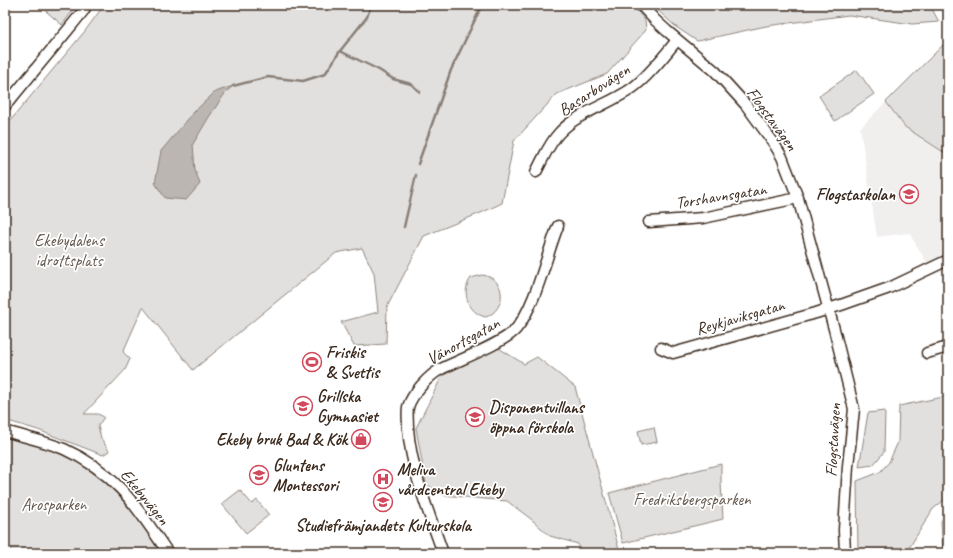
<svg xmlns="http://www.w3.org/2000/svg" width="953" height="558" font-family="Caveat,sans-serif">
<rect width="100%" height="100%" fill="#fff"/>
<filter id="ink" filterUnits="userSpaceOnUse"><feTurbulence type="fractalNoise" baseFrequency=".025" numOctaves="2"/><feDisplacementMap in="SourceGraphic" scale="8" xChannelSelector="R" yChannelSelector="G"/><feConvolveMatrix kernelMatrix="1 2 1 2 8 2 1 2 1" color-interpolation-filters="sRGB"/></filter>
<g filter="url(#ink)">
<polygon fill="#f1efee" points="886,102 905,127 948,155 948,256 929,266 909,233 877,237 860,128"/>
<g fill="#e2e0de" stroke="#8e857e">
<polygon points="39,5 77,5 62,25"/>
<polygon points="104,5 632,5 645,20 646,30 607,74 557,94 514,141 502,203 483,212 424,236 387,307 386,344 354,346 341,322 378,312 374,273 362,248 336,253 193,370 143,307 123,352 130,359 125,370 84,414 98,414 104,417 98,426 101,438 109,451 103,455 38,430 5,420 5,127 85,31"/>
<polygon points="652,5 930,5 939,22 912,24 849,15 766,26 697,41 676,27"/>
<polygon points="948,40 948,155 905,127 886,102"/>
<polygon points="857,70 874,94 835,121 819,96"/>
<path d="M 482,275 C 507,278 507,309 486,317 C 469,314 460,292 471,278 Z"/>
<polygon points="497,347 524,364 537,357 575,387 620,553 581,553 578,544 550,536 531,519 507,501 443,495 426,484 416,428 442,376"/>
<polygon points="948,396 948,497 933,509 906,553 858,553 857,481 880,472 889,462 898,442 899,406"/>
<polygon points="885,411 884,452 873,465 859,467 868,413"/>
<polygon points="654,427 657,442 641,445 638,431"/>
<polygon points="5,435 61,453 85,465 98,473 124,497 164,553 13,553 5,541"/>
<polygon points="721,464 721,483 723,519 623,543 609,493"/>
<polygon points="240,490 252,504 257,500 269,515 246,533 222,504"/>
<polygon points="948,511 948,553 943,553 941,521"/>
</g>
<polygon fill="#bcb6b3" stroke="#887e77" points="233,86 226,92 209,117 193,144 195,170 200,184 186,200 165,198 155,183 161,151 194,112 215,92"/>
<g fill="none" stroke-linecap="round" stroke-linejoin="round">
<g stroke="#887e77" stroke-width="2.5">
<polyline points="340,51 379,70 393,79 411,84 420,92"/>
<polyline points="233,86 268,77 303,81 325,74 340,51 367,17 371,5"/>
<polyline points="418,164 451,70 482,5"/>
<polyline points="404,227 416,175"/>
</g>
<defs>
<g id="minor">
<polyline points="641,5 655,20 667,31 715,71 746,105 773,142 782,157 798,198 834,329 854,409 848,466 844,530 845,553"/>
<polyline points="5,106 67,31 84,10 86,5"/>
<path d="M 536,172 C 543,159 549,143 560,132 C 579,112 608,105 631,89 C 647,78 664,56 677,40"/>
<polyline points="649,222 703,218 798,198"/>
<polyline points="661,348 673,353 816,313 841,305 889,288 948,260"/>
<polyline points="927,353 948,347"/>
<path d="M 5,431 C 24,437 45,441 64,449 C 117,473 137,507 168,553"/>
<path d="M 443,553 C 429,513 411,470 408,428 C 408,422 407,414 408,407 C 412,394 429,375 441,369 C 459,360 504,343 516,329 C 536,305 546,256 558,226"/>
</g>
</defs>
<use href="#minor" stroke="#3b2a1e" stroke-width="13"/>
<use href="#minor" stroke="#fff" stroke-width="10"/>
</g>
</g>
<defs>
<symbol id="school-ring" viewBox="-11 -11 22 22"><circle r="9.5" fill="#fff" stroke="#d1495b" stroke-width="1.5"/><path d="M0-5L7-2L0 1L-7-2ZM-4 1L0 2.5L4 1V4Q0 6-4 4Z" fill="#d1495b"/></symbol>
<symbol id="stadium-ring" viewBox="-11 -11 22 22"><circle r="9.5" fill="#fff" stroke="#d1495b" stroke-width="1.5"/><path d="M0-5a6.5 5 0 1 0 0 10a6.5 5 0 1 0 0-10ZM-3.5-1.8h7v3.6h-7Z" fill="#d1495b"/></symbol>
<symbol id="shop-ring" viewBox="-11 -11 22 22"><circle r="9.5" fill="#fff" stroke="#d1495b" stroke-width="1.5"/><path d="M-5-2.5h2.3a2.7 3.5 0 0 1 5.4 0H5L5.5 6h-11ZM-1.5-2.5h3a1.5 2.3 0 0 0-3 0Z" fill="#d1495b"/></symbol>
<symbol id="hospital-ring" viewBox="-11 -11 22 22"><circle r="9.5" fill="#fff" stroke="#d1495b" stroke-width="1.5"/><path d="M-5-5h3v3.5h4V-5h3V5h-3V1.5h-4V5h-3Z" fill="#d1495b"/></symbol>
</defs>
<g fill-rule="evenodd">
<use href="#school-ring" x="898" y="183" width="22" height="22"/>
<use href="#stadium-ring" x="301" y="351" width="22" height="22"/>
<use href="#school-ring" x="292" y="395" width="22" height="22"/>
<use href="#school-ring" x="464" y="406" width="22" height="22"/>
<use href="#shop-ring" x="350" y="428" width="22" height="22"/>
<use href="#school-ring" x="248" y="464" width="22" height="22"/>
<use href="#hospital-ring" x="372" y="468" width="22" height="22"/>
<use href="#school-ring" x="372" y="491" width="22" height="22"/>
</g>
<g text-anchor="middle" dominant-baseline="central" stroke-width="3.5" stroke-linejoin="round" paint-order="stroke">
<g font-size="17" fill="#3b2a1e" stroke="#fff">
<text transform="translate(594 90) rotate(-33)">Basarbovägen</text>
<text transform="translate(772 119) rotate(54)">Flogstavägen</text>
<text transform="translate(721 196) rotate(-9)">Torshavnsgatan</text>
<text transform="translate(740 317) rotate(-16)">Reykjaviksgatan</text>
<text transform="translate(463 341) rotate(-29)">Vänortsgatan</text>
<text transform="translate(833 440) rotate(-87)">Flogstavägen</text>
<text transform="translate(145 497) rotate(51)">Ekebyvägen</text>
</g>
<g font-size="17" font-weight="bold" fill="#3b2a1e" stroke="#fff" text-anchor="start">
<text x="895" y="194" text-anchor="end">Flogstaskolan</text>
<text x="326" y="352">Friskis<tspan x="326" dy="20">&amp; Svettis</tspan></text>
<text x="317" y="396">Grillska<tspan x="317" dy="20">Gymnasiet</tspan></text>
<text x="489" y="407">Disponentvillans<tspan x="489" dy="20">öppna förskola</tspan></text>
<text x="347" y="439" text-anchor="end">Ekeby bruk Bad &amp; Kök</text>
<text x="273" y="465">Gluntens<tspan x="273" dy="20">Montessori</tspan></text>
<text x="397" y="469">Meliva<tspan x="397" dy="20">vårdcentral Ekeby</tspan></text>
<text x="383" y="525" text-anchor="middle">Studiefrämjandets Kulturskola</text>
</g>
<g font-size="17" fill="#65584e" stroke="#fff">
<text x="69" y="240">Ekebydalens<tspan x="69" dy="20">idrottsplats</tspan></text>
<text x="692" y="499">Fredriksbergsparken</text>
<text x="54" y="504">Arosparken</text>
</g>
</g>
<rect width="953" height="558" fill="none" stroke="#fff" stroke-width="20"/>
<rect x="10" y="10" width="933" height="538" fill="none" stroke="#3b2a1e" stroke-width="1.5" filter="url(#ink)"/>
</svg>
